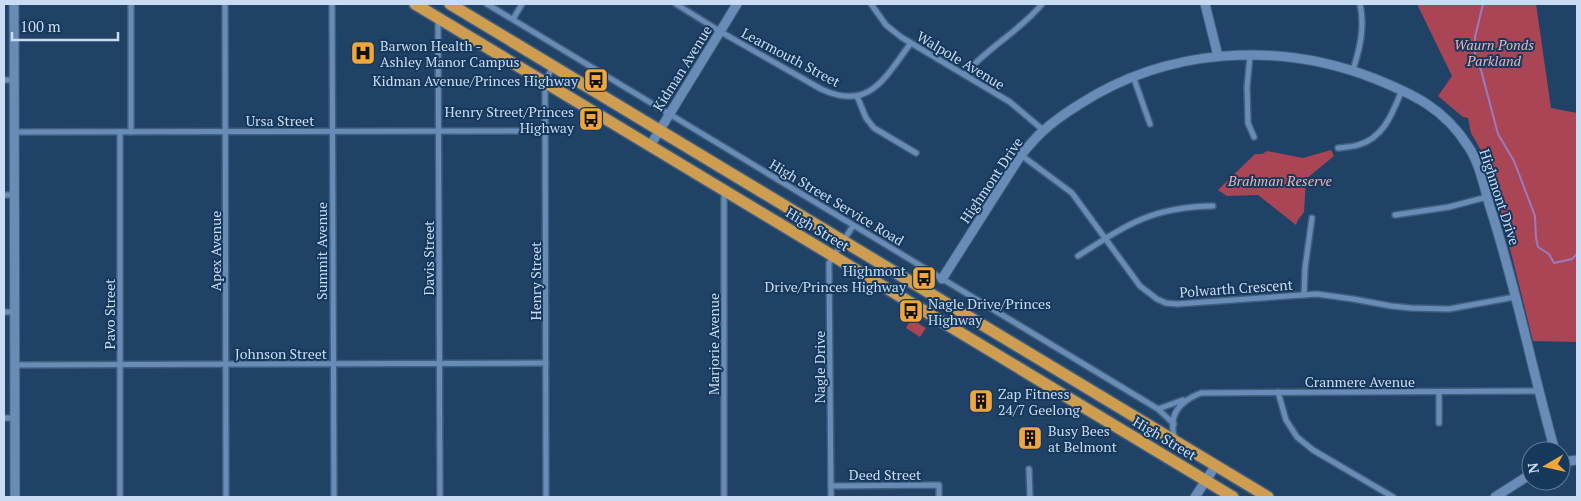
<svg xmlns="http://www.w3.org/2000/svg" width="1581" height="501" font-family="'PT Serif',serif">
<rect width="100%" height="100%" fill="#214267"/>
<g fill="#aa4556">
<polygon points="1417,4 1536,4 1551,108 1577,113 1577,342 1533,341 1493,180 1483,154 1471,133 1468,118 1463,117 1438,96 1452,76"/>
<polygon points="1331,150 1334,156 1306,179 1304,212 1298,220 1296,225 1258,195 1227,196 1218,190 1255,154 1262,154 1267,151 1303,158"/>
<polygon points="911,319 926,328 920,337 906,328"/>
</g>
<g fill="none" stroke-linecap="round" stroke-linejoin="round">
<polyline stroke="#9c7abe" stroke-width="2" points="1483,4 1475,37 1475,56 1481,70 1498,134 1514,161 1535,216 1536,238 1538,247 1549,254 1554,263 1572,259 1577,254"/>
<defs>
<g id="minor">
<polyline points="131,4 131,132"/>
<polyline points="225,4 226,497"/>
<polyline points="332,4 334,497"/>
<polyline points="487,4 1158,409 1174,424"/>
<path d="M 676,4 L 721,32 L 821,89 C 870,112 885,77 911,43"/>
<polyline points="871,4 886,25 901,37 1010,102 1043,130"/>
<polyline points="438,18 440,497"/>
<polyline points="513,19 522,4"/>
<polyline points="1250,56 1247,87 1248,123 1254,137"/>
<path d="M 1353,70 C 1360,48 1365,27 1360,4"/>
<path d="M 965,74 C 988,47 1020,31 1042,4"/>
<polyline points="1133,76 1150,124"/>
<polyline points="4,80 14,80"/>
<polyline points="857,96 866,118 874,128 916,153"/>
<polyline points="14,132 545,131"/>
<polyline points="120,132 120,497"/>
<path d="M 1338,148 C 1345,147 1352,147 1358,145 C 1384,138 1393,112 1402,90"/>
<polyline points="1021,155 1072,193 1140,286 1157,299 1166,303 1177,304 1317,294 1353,299 1391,306 1411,308 1449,309 1515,297"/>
<polyline points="724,191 724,497"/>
<polyline points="4,195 14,195"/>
<polyline points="1395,215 1449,207 1487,197"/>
<path d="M 1078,256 C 1128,224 1152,207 1213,206"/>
<polyline points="1304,295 1305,268 1312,218"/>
<polyline points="4,312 15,312"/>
<polyline points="15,365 546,363"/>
<polyline points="1278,392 1286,420 1297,437 1313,450 1393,497"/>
<polyline points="1439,392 1439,423"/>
<polyline points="1158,409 1183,400"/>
<polyline points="4,418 15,418"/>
<path d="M 1175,439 C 1167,415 1180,401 1201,393 L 1537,391"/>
<polyline points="1029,469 1030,497"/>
<polyline points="831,486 939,485 939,497"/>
<polyline points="546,497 545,82 553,66"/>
<polyline points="831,497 829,263 853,226"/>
</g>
<g id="tertiary">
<polyline points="14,4 15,497"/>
<polyline points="1205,4 1218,56"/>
<polyline points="650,146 737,4"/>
<path d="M 942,279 L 1021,155 C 1028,147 1035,138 1043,131 C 1054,121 1067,112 1080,104 C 1167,48 1277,41 1373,78 C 1413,94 1444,108 1468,146 C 1480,164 1484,187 1490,207 C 1516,287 1532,370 1555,451"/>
<polyline points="1561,462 1577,460"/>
<polyline points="1195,497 1216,465"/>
<polyline points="1495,497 1531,474"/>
</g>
<g id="trunk">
<polyline points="415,4 1233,497"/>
<polyline points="450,4 1268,497"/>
</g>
</defs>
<use href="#minor" stroke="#405e7d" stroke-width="8"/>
<use href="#tertiary" stroke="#405e7d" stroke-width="11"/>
<use href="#trunk" stroke="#405e7d" stroke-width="14"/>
<use href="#minor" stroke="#688cb6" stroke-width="5"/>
<use href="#tertiary" stroke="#688cb6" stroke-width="9"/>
<use href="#trunk" stroke="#ce9d50" stroke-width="11"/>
</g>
<defs>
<symbol id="hospital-square" viewBox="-11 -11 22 22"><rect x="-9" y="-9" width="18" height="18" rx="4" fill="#efa73d" stroke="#16385c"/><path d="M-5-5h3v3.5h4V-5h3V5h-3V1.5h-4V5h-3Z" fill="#111"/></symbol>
<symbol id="bus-square" viewBox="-11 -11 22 22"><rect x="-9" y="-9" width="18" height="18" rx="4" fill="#efa73d" stroke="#16385c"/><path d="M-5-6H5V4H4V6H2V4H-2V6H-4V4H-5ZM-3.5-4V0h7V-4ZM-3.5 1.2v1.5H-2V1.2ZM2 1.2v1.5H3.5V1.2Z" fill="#111"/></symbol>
<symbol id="building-square" viewBox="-11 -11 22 22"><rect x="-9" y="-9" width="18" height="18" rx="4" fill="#efa73d" stroke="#16385c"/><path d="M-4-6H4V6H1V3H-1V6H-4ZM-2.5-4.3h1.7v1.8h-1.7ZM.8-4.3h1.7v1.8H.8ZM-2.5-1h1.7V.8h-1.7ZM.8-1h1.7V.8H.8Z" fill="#111"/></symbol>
</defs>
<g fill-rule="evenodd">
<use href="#hospital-square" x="349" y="39" width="28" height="28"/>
<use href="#bus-square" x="582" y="66" width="28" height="28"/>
<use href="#bus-square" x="577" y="105" width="28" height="28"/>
<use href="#bus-square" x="910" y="264" width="28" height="28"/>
<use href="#bus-square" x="897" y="297" width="28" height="28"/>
<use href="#building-square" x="967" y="387" width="28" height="28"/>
<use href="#building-square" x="1016" y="424" width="28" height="28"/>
</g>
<g text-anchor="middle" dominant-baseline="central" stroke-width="4" stroke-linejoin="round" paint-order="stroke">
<g font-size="14" font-style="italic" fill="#eeb2b8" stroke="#16385c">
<text x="1494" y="44">Waurn Ponds<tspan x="1494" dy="16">Parkland</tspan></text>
<text x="1280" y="180">Brahman Reserve</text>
</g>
<g font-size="14" fill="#c9dcf3" stroke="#16385c" text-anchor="start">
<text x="380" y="45">Barwon Health -<tspan x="380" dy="16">Ashley Manor Campus</tspan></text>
<text x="578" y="80" text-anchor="end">Kidman Avenue/Princes Highway</text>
<text x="574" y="111" text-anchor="end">Henry Street/Princes<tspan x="574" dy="16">Highway</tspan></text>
<text x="906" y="270" text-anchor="end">Highmont<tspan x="906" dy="16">Drive/Princes Highway</tspan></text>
<text x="928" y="303">Nagle Drive/Princes<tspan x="928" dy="16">Highway</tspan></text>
<text x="998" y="393">Zap Fitness<tspan x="998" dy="16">24/7 Geelong</tspan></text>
<text x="1048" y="430">Busy Bees<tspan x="1048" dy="16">at Belmont</tspan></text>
</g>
<g font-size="14" fill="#c9dcf3" stroke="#16385c">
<text transform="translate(791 57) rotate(28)">Learmouth Street</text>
<text transform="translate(961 60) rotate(31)">Walpole Avenue</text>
<text transform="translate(682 68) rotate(-58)">Kidman Avenue</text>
<text x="280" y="120">Ursa Street</text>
<text transform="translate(991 180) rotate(-56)">Highmont Drive</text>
<text transform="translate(1500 197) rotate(72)">Highmont Drive</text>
<text transform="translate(837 202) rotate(31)">High Street Service Road</text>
<text transform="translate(818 229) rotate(31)">High Street</text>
<text transform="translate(215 251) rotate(-90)">Apex Avenue</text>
<text transform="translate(321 251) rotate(-90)">Summit Avenue</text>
<text transform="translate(428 258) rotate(-90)">Davis Street</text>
<text transform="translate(535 281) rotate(-90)">Henry Street</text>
<text transform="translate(1236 288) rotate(-4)">Polwarth Crescent</text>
<text transform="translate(109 314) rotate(-90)">Pavo Street</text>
<text transform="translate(713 344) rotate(-90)">Marjorie Avenue</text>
<text x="281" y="353">Johnson Street</text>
<text transform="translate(819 367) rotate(-90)">Nagle Drive</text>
<text x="1360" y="381">Cranmere Avenue</text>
<text transform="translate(1165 438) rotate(31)">High Street</text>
<text x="885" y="474">Deed Street</text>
</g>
</g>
<rect width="1581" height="501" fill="none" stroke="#c9dcf3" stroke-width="10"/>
<g transform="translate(1546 466) rotate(261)"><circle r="24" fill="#16385c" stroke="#5e7a98"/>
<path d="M0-4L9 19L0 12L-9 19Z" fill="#efa73d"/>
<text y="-8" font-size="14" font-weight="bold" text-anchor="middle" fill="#c9dcf3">N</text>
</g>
<path d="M12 32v8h106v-8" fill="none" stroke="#c9dcf3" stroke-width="2.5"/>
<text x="20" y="32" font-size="15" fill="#c9dcf3" stroke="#16385c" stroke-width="4" paint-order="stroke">100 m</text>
</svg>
